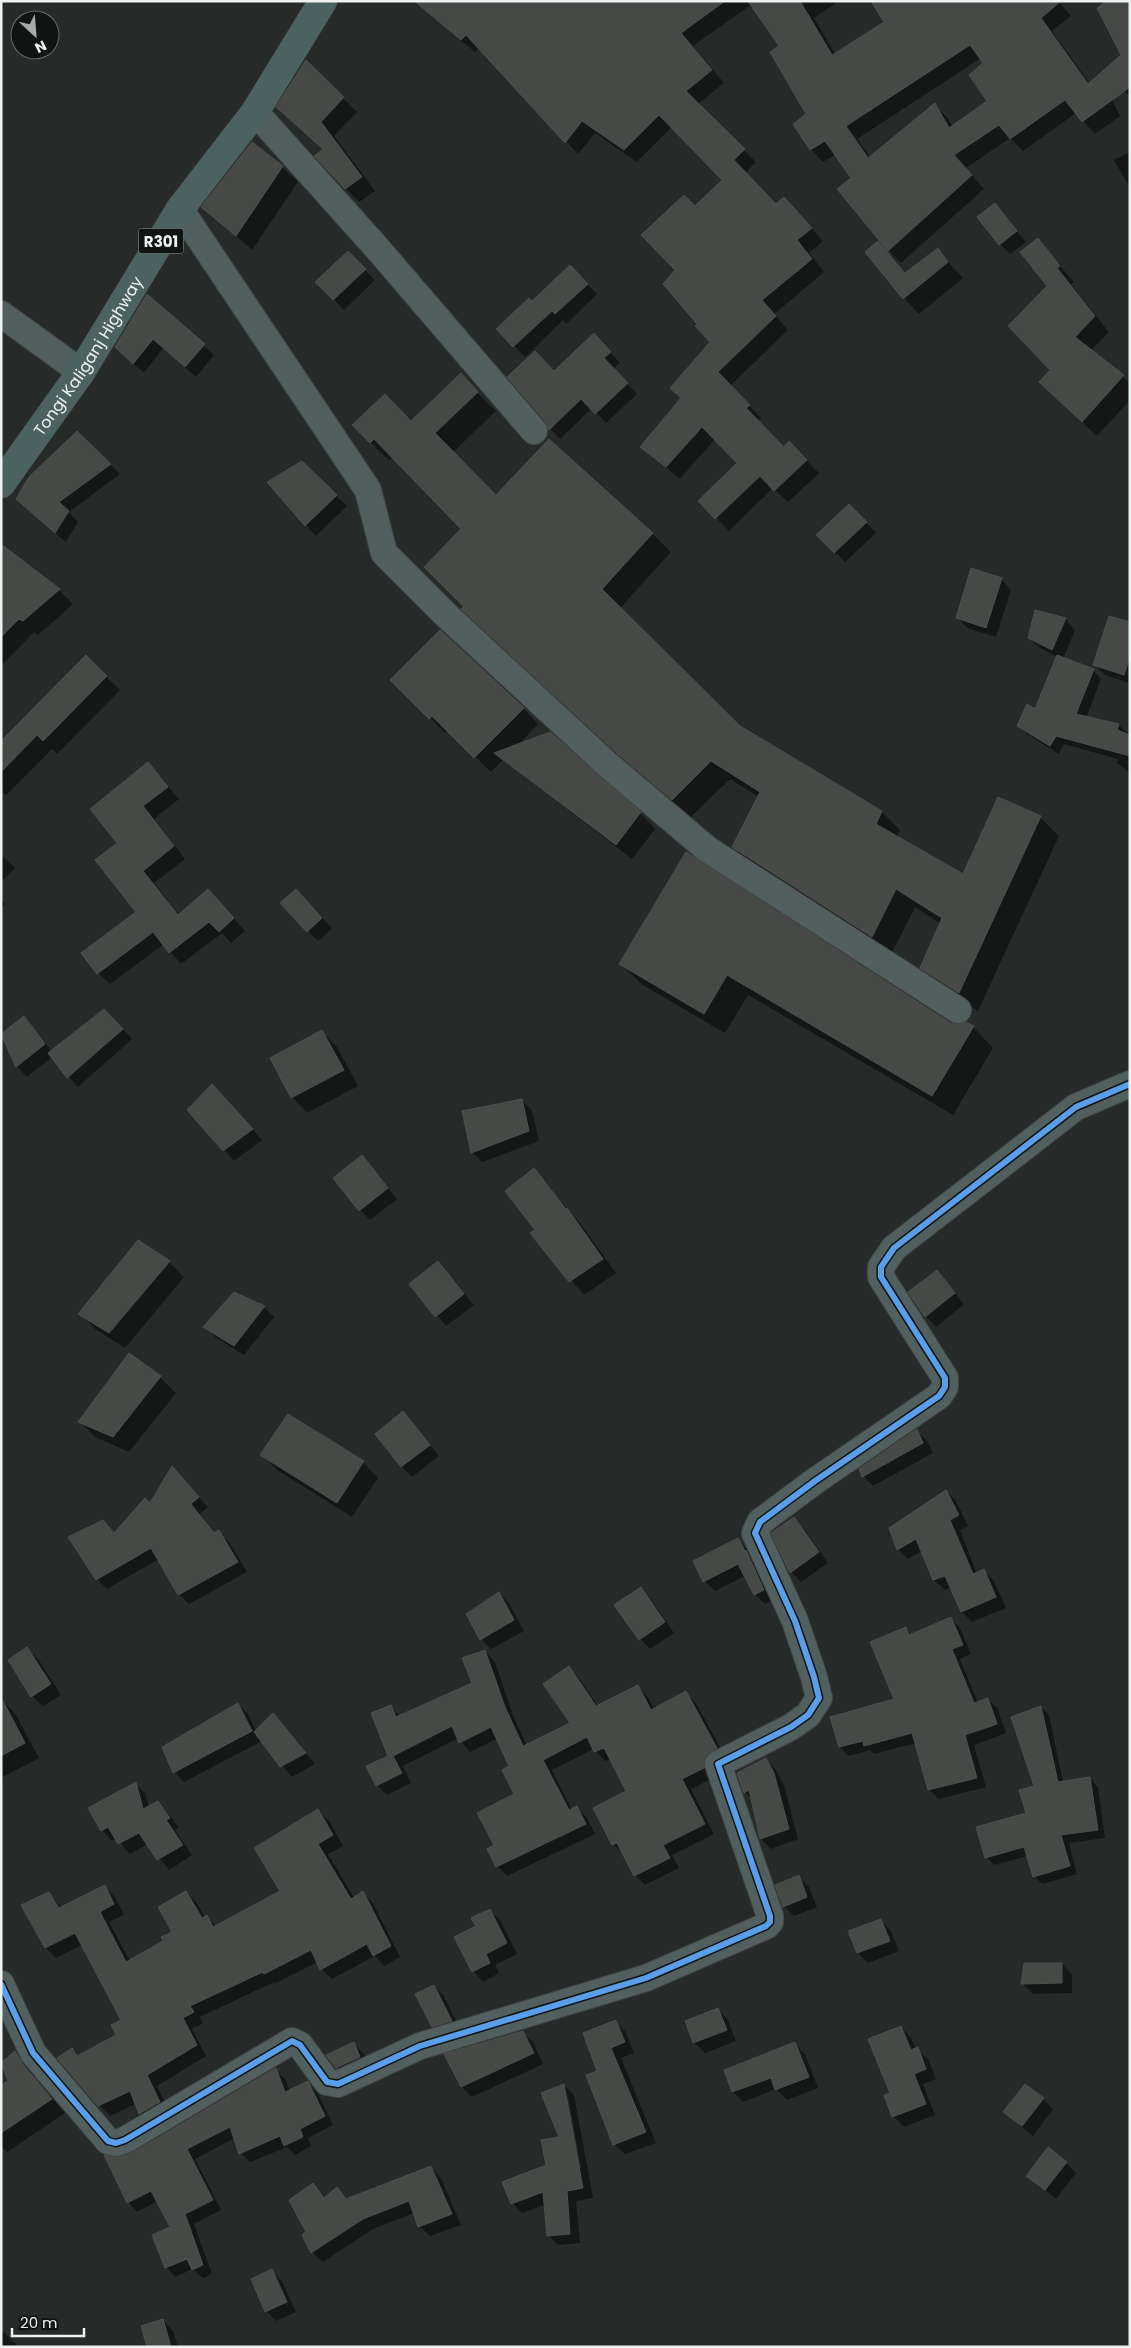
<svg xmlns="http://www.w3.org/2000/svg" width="1131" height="2348" font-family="Poppins,sans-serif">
<rect width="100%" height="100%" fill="#262b29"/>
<g fill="#0007" fill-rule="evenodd">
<path d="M 413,1 L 839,1 L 814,18 L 835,54 L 1058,1 L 1071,16 L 1052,31 L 1090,84 L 1108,91 L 1120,116 L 1095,134 L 1076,113 L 1023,151 L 1010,138 L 966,168 L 984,189 L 901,263 L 892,254 L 891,255 L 907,274 L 937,250 L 963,278 L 919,314 L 904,298 L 878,243 L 890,255 L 892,254 L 839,189 L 852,178 L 836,154 L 823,162 L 811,149 L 808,115 L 780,46 L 752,4 L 693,46 L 724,83 L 697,105 L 756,162 L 745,173 L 776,205 L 784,198 L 823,241 L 809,253 L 824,272 L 774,314 L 788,330 L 730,386 L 761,418 L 758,421 L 784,448 L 789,443 L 819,473 L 788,502 L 773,488 L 729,531 L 699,501 L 739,463 L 715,439 L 680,479 L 642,447 L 682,399 L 712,342 L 699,324 L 677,270 L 695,208 L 724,180 L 672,127 L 637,162 L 595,133 L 578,154 L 479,47 L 475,52 ZM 981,58 L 984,63 L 989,101 L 953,127 L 947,117 L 934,105 L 871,158 L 857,139 Z"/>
<polygon points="1130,1 1130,97 1124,91 1122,56"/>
<polygon points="306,62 357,112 334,136 375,191 359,202 345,188 324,150 292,121"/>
<polygon points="252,143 282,167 298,182 252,250 203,207"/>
<polygon points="1130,152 1130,188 1114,160"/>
<polygon points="994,205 1026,242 1010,254 1000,244"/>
<polygon points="1038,240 1074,282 1071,284 1109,332 1090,351 1130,383 1130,400 1097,436 1056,397 1052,369 1049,286"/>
<polygon points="348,253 375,280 344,310 317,282"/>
<polygon points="570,267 597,294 566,324 563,320 525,357 498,329 532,303"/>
<polygon points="147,296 214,355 196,377 163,348 144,373 126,357"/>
<polygon points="604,345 620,363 613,369 637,394 606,423 592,408 560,439 550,429 554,372"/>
<polygon points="460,375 496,411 453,452 496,496 652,533 671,552 620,608 739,728 882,812 900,830 897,837 964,875 1040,817 1059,836 978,1011 940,986 921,967 941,924 915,907 891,955 752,866 734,847 759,797 730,779 691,817 638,772 482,627 465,607 463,529 393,457 389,461 354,425 411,422"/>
<polygon points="77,432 120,474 69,512 78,522 66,542 27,509"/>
<polygon points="301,463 347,506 316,536 269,483"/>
<polygon points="849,505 876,533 845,562 818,535"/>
<polygon points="1,546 59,590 73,604 38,635 34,632 1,666"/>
<polygon points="1001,579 1011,590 996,637 967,628 957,617"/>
<polygon points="1065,619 1075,630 1063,659 1093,670 1101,679 1086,718 1119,725 1130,736 1130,773 1117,763 1118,759 1064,744 1059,754 1027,734 1018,726 1036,711 1057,657 1040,648 1029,638"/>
<polygon points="1130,624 1130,683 1105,675 1095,665"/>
<polygon points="86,657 120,690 57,754 52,749 6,795 1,790 1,742"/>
<polygon points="392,680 523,708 538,724 517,746 640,813 655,829 632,859 503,760 491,772 448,730 445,733"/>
<polygon points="148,764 179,799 154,819 185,859 154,883 180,916 219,902 245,931 231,943 222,933 181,964 164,944 110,984 98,973 138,912 118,843"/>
<polygon points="686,854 949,1024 973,1027 993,1048 953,1115 748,995 725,1033 641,984 621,964"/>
<polygon points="1,855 15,868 1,882"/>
<polygon points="1,900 5,904 1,908"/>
<polygon points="306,900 332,929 318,941 308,931"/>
<polygon points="24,1018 52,1051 114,1020 132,1039 78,1087 52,1057 27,1077 17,1067 2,1035"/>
<polygon points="322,1032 337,1047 358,1086 307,1113 292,1097"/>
<polygon points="222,1096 262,1140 234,1161 189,1110"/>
<polygon points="521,1100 532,1110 539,1141 482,1162 472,1152"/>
<polygon points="362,1157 397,1199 370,1220 360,1210"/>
<polygon points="534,1170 580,1223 616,1273 584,1295 532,1234 537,1230"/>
<polygon points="169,1262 184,1277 125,1348 95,1329 80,1313"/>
<polygon points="438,1263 474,1305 446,1326 411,1284"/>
<polygon points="937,1272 964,1304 936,1327 926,1316"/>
<polygon points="234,1293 264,1307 274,1317 244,1355 215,1337 205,1327"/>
<polygon points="129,1355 160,1377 176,1393 129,1452 95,1437 80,1422"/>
<polygon points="403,1413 439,1456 412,1477 402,1467"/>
<polygon points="289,1416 363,1462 378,1478 352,1517 277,1470 262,1455"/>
<polygon points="917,1431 927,1441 933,1453 873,1486 863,1476"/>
<polygon points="181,1477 208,1507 200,1514 215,1534 219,1532 229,1542 247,1572 189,1604 179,1594 159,1559 107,1589 97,1579 103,1521 115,1534"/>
<polygon points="946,1491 956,1501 968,1526 960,1530 977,1574 984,1571 994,1581 1006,1608 972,1622 962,1612 951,1587 945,1590 934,1580 922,1551 908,1559 898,1549"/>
<polygon points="794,1519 804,1529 828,1563 801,1582 791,1572"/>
<polygon points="738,1540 748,1550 774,1600 765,1604 755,1594 745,1576 715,1591 704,1581"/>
<polygon points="641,1588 651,1599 674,1633 650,1649 640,1639"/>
<polygon points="499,1593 509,1603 524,1631 491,1649 481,1639"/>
<polygon points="950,1618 960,1628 971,1654 960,1659 978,1703 988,1699 997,1708 1006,1733 974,1745 986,1787 938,1799 929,1789 916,1743 874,1754 870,1750 849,1756 840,1747 896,1700 906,1629 912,1635"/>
<polygon points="27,1649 38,1659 61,1695 43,1706 32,1696"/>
<polygon points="485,1651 495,1662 514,1718 527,1746 572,1724 569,1668 579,1678 598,1706 638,1687 648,1697 654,1709 686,1693 696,1703 726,1758 713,1778 691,1789 714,1834 672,1855 679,1868 645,1885 635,1875 624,1854 613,1844 628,1791 611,1759 605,1761 594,1749 552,1770 572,1810 577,1807 587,1818 595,1834 507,1876 497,1866 516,1794 511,1766 498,1738 470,1752 458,1738 403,1766 411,1783 387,1795 377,1785 390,1756 391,1707 400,1717 473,1684"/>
<polygon points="2,1700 16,1715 39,1758 1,1778"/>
<polygon points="238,1704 248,1714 256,1731 283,1725 315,1764 292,1777 262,1741 184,1782 174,1772"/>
<polygon points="1041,1707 1049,1715 1063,1782 1090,1778 1098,1787 1105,1838 1069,1843 1077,1874 1042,1884 1034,1876 1028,1856 994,1865 986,1857 1027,1814 1036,1787"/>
<polygon points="766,1760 776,1770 784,1785 798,1839 771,1849 761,1839 752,1799 745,1792"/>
<polygon points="135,1783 145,1793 149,1807 158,1802 168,1813 179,1828 175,1830 192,1855 169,1870 148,1844 130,1854 116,1838 112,1841 102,1830"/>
<polygon points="318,1811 329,1821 343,1846 328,1854 354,1898 362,1893 373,1903 400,1957 384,1966 375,1956 332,1979 322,1969 318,1962 276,1983 274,1982 200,2017 203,2023 192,2029 206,2056 157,2086 170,2113 151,2124 140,2113 135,2104 110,2116 99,2105 72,2050 79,2057 118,2036 123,2020 82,1945 56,1958 46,1948 49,1893 62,1908 105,1887 115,1897 124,1915 109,1922 130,1961 165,1942 174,1932 186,1892 197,1903 205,1918 207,1917 217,1927 281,1891"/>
<polygon points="799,1877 809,1887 817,1907 794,1916 784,1906"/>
<polygon points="489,1910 500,1920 517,1954 495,1965 499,1973 483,1982 473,1971 477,1927"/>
<polygon points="881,1920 891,1931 899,1951 868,1963 858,1953 850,1932"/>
<polygon points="1062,1964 1072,1974 1072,1993 1033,1994 1023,1984"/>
<polygon points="434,1986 444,1996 461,2031 443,2036 433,2026"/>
<polygon points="718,2010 728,2020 736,2041 705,2053 694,2042"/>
<polygon points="616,2022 626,2032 634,2053 621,2058 656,2143 625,2154 614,2144 599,2072"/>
<polygon points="901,2027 911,2038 916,2049 928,2059 936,2079 923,2084 935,2115 904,2127 894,2117 885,2096 891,2094"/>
<polygon points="522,2032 533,2042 543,2064 472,2097 462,2087"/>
<polygon points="354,2044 364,2054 370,2068 347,2078 337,2068"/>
<polygon points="795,2044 805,2054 818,2088 787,2100 776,2089 743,2102 733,2092 725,2071"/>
<polygon points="15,2053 29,2067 35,2078 65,2113 7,2152 1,2146 1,2087 10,2081"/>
<polygon points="276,2070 285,2079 290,2091 307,2082 317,2092 333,2125 308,2138 311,2146 295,2155 287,2147 250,2162 241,2153 235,2138 195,2159 221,2210 194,2224 212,2274 203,2278 193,2269 175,2277 166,2267 172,2228 158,2201 137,2212 128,2202 120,2159 133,2154"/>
<path d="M 564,2085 L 574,2095 L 593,2198 L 576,2201 L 580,2243 L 558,2245 L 548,2235 L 545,2205 L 522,2213 L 512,2203 L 548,2166 L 560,2137 ZM 565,2097 L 568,2097 L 581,2167 L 578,2168 Z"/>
<polygon points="1043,2099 1053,2109 1033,2136 1005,2112"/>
<polygon points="1066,2163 1076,2173 1056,2199 1028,2175"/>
<polygon points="431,2167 441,2178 461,2225 430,2236 419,2226 414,2213 373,2229 323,2262 312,2252 303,2236 308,2233 313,2184 326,2198 337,2189 348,2200"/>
<polygon points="272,2271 282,2281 296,2312 276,2321 266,2311"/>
<polygon points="163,2320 173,2331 178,2347 148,2347"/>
<polygon points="1,2330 17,2345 19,2347 1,2347"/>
</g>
<g fill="#464946" stroke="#4d504e" fill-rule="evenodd">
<polygon points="414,1 725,1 681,33 712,70 686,91 745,149 734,160 776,204 784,197 812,228 797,240 812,259 762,300 776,316 718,372 750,405 746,408 784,447 789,441 807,460 774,491 760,476 715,519 698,501 737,463 702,427 666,467 640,447 681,398 670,388 710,342 695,326 697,324 663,284 675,270 641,235 684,195 695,206 722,180 659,115 624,150 582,121 565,143 466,35 461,40"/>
<path d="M 748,1 L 800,1 L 832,55 L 884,22 L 871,1 L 1061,1 L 1041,18 L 1088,84 L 1121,55 L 1097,8 L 1106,1 L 1130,1 L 1130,87 L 1082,122 L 1065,100 L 1010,139 L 999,125 L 954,155 L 972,175 L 888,251 L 837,189 L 851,178 L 825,141 L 810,150 L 793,124 L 806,114 L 770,52 L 779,46 ZM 970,45 L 983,63 L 969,75 L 987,101 L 949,128 L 935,103 L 868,158 L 846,126 Z"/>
<polygon points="306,60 344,97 321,122 362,177 345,189 314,156 323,149 276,107"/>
<polygon points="252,142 283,166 236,236 201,207"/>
<polygon points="995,203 1017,231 999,245 977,217"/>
<polygon points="1038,238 1060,266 1057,268 1095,316 1075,337 1124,375 1082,422 1039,382 1050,370 1008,326 1047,286 1020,252"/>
<polygon points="878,241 905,273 938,248 948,262 903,299 865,252"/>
<polygon points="348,251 366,269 333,300 315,282"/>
<polygon points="570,265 588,284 555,314 552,311 513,347 496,329 529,298 532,301"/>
<polygon points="147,294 205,344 185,367 153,339 133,364 115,347"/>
<polygon points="594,333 611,352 604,358 628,383 595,414 581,399 549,430 545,421 507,377 535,351 554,371"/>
<polygon points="461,373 478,392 435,433 496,495 549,439 653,533 602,589 740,726 882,811 876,824 963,874 998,797 1041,816 959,993 920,968 942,918 896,889 872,937 732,847 760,792 711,761 672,800 618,754 461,609 464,607 424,567 461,529 374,439 370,443 352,425 385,394 411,421"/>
<polygon points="77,431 111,464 59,502 69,511 55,533 16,499 29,477"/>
<polygon points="302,461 337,495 305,526 267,482"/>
<polygon points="849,504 867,522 834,553 816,535"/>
<polygon points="1,544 60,589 23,621 19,619 1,637"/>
<polygon points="971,568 1002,578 986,628 956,618"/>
<polygon points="1035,610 1066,618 1052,650 1028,638"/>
<polygon points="1109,616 1130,622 1130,656 1124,675 1093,665"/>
<polygon points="440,630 524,708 474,758 432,716 429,719 390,680"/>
<polygon points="86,655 107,676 43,741 37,735 1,772 1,741"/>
<polygon points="1057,655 1094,669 1076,714 1119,724 1117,730 1130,735 1130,756 1056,736 1050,746 1017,726 1027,704 1035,709"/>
<polygon points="550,732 641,812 616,845 494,753"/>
<polygon points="148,762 168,787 143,806 174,846 143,871 178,915 208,889 234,918 219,932 209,922 169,953 153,932 97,974 81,953 136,912 95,860 117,843 90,809"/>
<polygon points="686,852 950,1023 958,1025 966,1022 974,1026 932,1096 727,975 704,1014 619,964"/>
<polygon points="296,889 322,918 307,932 280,903"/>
<polygon points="104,1009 123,1029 67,1078 48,1053"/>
<polygon points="24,1016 45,1044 16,1067 1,1034"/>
<polygon points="322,1030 344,1070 291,1098 270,1058"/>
<polygon points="212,1084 253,1129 223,1151 187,1110"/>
<polygon points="522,1099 529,1131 471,1153 462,1111"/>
<polygon points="362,1155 388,1188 359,1211 333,1178"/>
<polygon points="534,1168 566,1209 567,1208 603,1259 569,1282 530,1233 535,1230 505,1191"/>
<polygon points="138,1240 170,1261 109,1333 78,1314"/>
<polygon points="438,1261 464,1294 435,1317 409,1284"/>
<polygon points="937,1270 955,1293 925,1317 908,1292"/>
<polygon points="234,1292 265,1306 234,1346 203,1327"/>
<polygon points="129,1353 161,1376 113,1437 78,1422"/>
<polygon points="403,1411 430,1445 401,1467 375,1434"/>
<polygon points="288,1414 364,1461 337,1503 260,1455"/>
<polygon points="917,1429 923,1443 862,1477 859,1469"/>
<polygon points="172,1466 199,1497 191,1504 214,1533 219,1530 238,1562 178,1595 151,1548 96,1580 68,1537 103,1520 114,1533 145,1498 150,1503"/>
<polygon points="946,1490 959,1515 950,1520 973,1574 984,1569 996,1597 961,1612 945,1576 933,1580 916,1539 897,1550 889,1528"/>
<polygon points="794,1517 819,1552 790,1573 771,1533"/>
<polygon points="738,1538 745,1551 746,1550 764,1590 754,1595 738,1564 703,1582 693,1561"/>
<polygon points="641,1587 665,1622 639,1640 614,1605"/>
<polygon points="499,1592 514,1620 480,1640 466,1614"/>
<polygon points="951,1617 963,1645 952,1649 974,1703 988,1698 997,1724 965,1735 977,1778 928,1790 912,1733 864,1746 863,1741 839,1747 830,1717 894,1699 870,1642 906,1627 909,1635"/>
<polygon points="27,1647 51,1684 31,1697 8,1660"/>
<polygon points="485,1650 505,1707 523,1746 570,1723 543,1684 569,1666 596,1706 638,1685 651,1710 686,1691 717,1748 706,1756 704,1768 682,1779 705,1824 663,1845 670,1858 634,1876 617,1843 612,1845 593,1808 626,1791 604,1748 594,1752 587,1737 543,1760 569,1810 577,1806 586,1824 496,1867 487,1849 494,1845 477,1813 514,1794 502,1770 509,1766 491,1727 459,1743 452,1726 393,1756 402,1773 376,1786 366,1766 388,1756 371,1713 391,1705 396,1717 472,1683 462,1658"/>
<polygon points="1,1697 25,1743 1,1756"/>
<polygon points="238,1703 252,1731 173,1773 162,1747"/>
<polygon points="1041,1706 1058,1782 1090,1777 1098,1830 1061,1835 1070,1866 1033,1877 1024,1847 985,1858 976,1827 1026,1813 1019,1790 1034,1786 1011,1717"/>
<polygon points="273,1713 306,1753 280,1767 254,1732"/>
<polygon points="766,1758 774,1773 789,1829 760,1839 749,1790 744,1793 737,1773"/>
<polygon points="136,1782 143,1809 158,1801 170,1818 166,1820 183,1845 157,1860 139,1833 118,1844 108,1827 101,1831 88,1808"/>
<polygon points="318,1809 333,1835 318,1844 351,1899 363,1891 391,1946 373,1956 367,1944 320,1970 311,1950 264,1974 263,1972 190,2006 194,2012 183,2018 197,2045 147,2075 160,2102 139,2114 130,2091 98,2106 57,2058 72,2048 77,2056 116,2035 111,2025 121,2020 75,1933 45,1948 21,1905 49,1892 59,1908 105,1885 114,1904 100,1912 126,1962 163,1941 161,1937 172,1932 158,1907 186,1891 202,1918 207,1915 213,1927 280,1891 254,1848"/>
<polygon points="799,1875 807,1897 783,1907 775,1885"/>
<polygon points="490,1909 507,1943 486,1954 490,1963 472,1972 454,1937 476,1926 471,1918"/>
<polygon points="881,1919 890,1941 857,1953 848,1931"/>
<polygon points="1024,1963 1062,1963 1062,1983 1021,1984"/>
<polygon points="434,1985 452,2021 432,2027 415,1994"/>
<polygon points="718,2008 727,2030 693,2043 685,2021"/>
<polygon points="616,2020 625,2042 611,2048 646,2132 613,2145 586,2075 597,2071 583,2033"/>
<polygon points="901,2026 911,2050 918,2047 926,2069 914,2074 926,2104 892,2117 884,2095 890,2093 868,2039"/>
<polygon points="523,2031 534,2053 461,2087 444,2054"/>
<polygon points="354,2042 360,2057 336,2068 326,2055"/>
<polygon points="795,2042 809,2077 775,2090 771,2078 732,2092 724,2070"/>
<polygon points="15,2051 22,2063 52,2099 1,2133 1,2085 8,2081 1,2063"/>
<polygon points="276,2068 285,2092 308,2081 325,2116 300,2129 303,2137 284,2146 280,2136 239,2154 230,2127 187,2149 213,2200 185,2214 203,2265 192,2270 187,2259 165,2268 152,2235 170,2227 151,2191 127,2203 104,2155 120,2157 132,2153"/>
<polygon points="564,2084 583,2188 567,2191 570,2234 547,2236 543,2192 511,2204 502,2182 546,2165 541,2140 559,2137 541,2093"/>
<polygon points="1025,2084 1044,2098 1022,2126 1003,2112"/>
<polygon points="1048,2147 1067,2162 1045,2190 1026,2176"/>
<polygon points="431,2166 452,2214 418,2227 409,2201 363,2219 311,2253 302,2235 306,2232 289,2200 313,2183 324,2198 337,2187 346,2199"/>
<polygon points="272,2269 287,2302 265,2312 251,2279"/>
<polygon points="163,2319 171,2347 147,2347 141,2326"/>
</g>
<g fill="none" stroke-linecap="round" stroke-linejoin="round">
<defs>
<g id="minor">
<polyline points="255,112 377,248 534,431"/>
<polyline points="180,209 368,490 384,553 446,615 608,765 707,849 958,1010"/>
<polyline points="1,314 81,372"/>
<polyline points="1,1984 33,2053 108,2141 116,2143 125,2140 292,2041 300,2045 327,2082 338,2084 420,2046 646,1978 766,1926 770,1922 770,1916 718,1764 791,1727 808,1715 819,1698 814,1677 795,1621 755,1533 760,1522 815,1481 939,1396 945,1387 945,1378 881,1277 881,1267 894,1248 1076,1107 1130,1084"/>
</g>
<g id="major">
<path id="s1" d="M 1,484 L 81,372 L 180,209 L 255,112 L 323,1"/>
</g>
</defs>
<use href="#minor" stroke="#434645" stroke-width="28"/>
<use href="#major" stroke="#434645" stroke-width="29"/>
<use href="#minor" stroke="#515f5e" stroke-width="26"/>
<use href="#major" stroke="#4c6261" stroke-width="28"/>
<defs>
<polyline id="cycleway" points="1,1984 33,2053 108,2141 116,2143 125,2140 292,2041 300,2045 327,2082 338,2084 420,2046 646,1978 766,1926 770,1922 770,1916 718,1764 791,1727 808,1715 819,1698 814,1677 795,1621 755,1533 760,1522 815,1481 939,1396 945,1387 945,1378 881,1277 881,1267 894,1248 1076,1107 1130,1084"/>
</defs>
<use href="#cycleway" stroke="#101413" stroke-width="9"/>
<use href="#cycleway" stroke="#5a9eea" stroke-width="6"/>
</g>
<g text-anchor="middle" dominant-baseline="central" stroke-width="5" stroke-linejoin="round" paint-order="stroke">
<rect fill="#101413" stroke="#abb0ae" stroke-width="1" x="138.5" y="228.5" width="45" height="25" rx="4"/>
<g font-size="15" font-weight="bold" fill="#edf3f0">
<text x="161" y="241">R301</text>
</g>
<g font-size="16" fill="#edf3f0" stroke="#101413">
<text stroke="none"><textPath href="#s1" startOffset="155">Tongi Kaliganj Highway</textPath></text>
</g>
</g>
<rect width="1131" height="2348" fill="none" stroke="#edf3f0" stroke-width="5"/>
<g transform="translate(35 35) rotate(154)"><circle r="24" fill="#101413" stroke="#686d6b"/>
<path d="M0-4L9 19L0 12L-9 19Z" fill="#a7adaa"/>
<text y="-8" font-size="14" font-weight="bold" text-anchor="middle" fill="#edf3f0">N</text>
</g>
<path d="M12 2328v8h72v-8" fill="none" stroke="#edf3f0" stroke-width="2.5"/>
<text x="20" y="2328" font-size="15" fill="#edf3f0" stroke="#101413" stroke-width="4" paint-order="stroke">20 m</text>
</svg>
